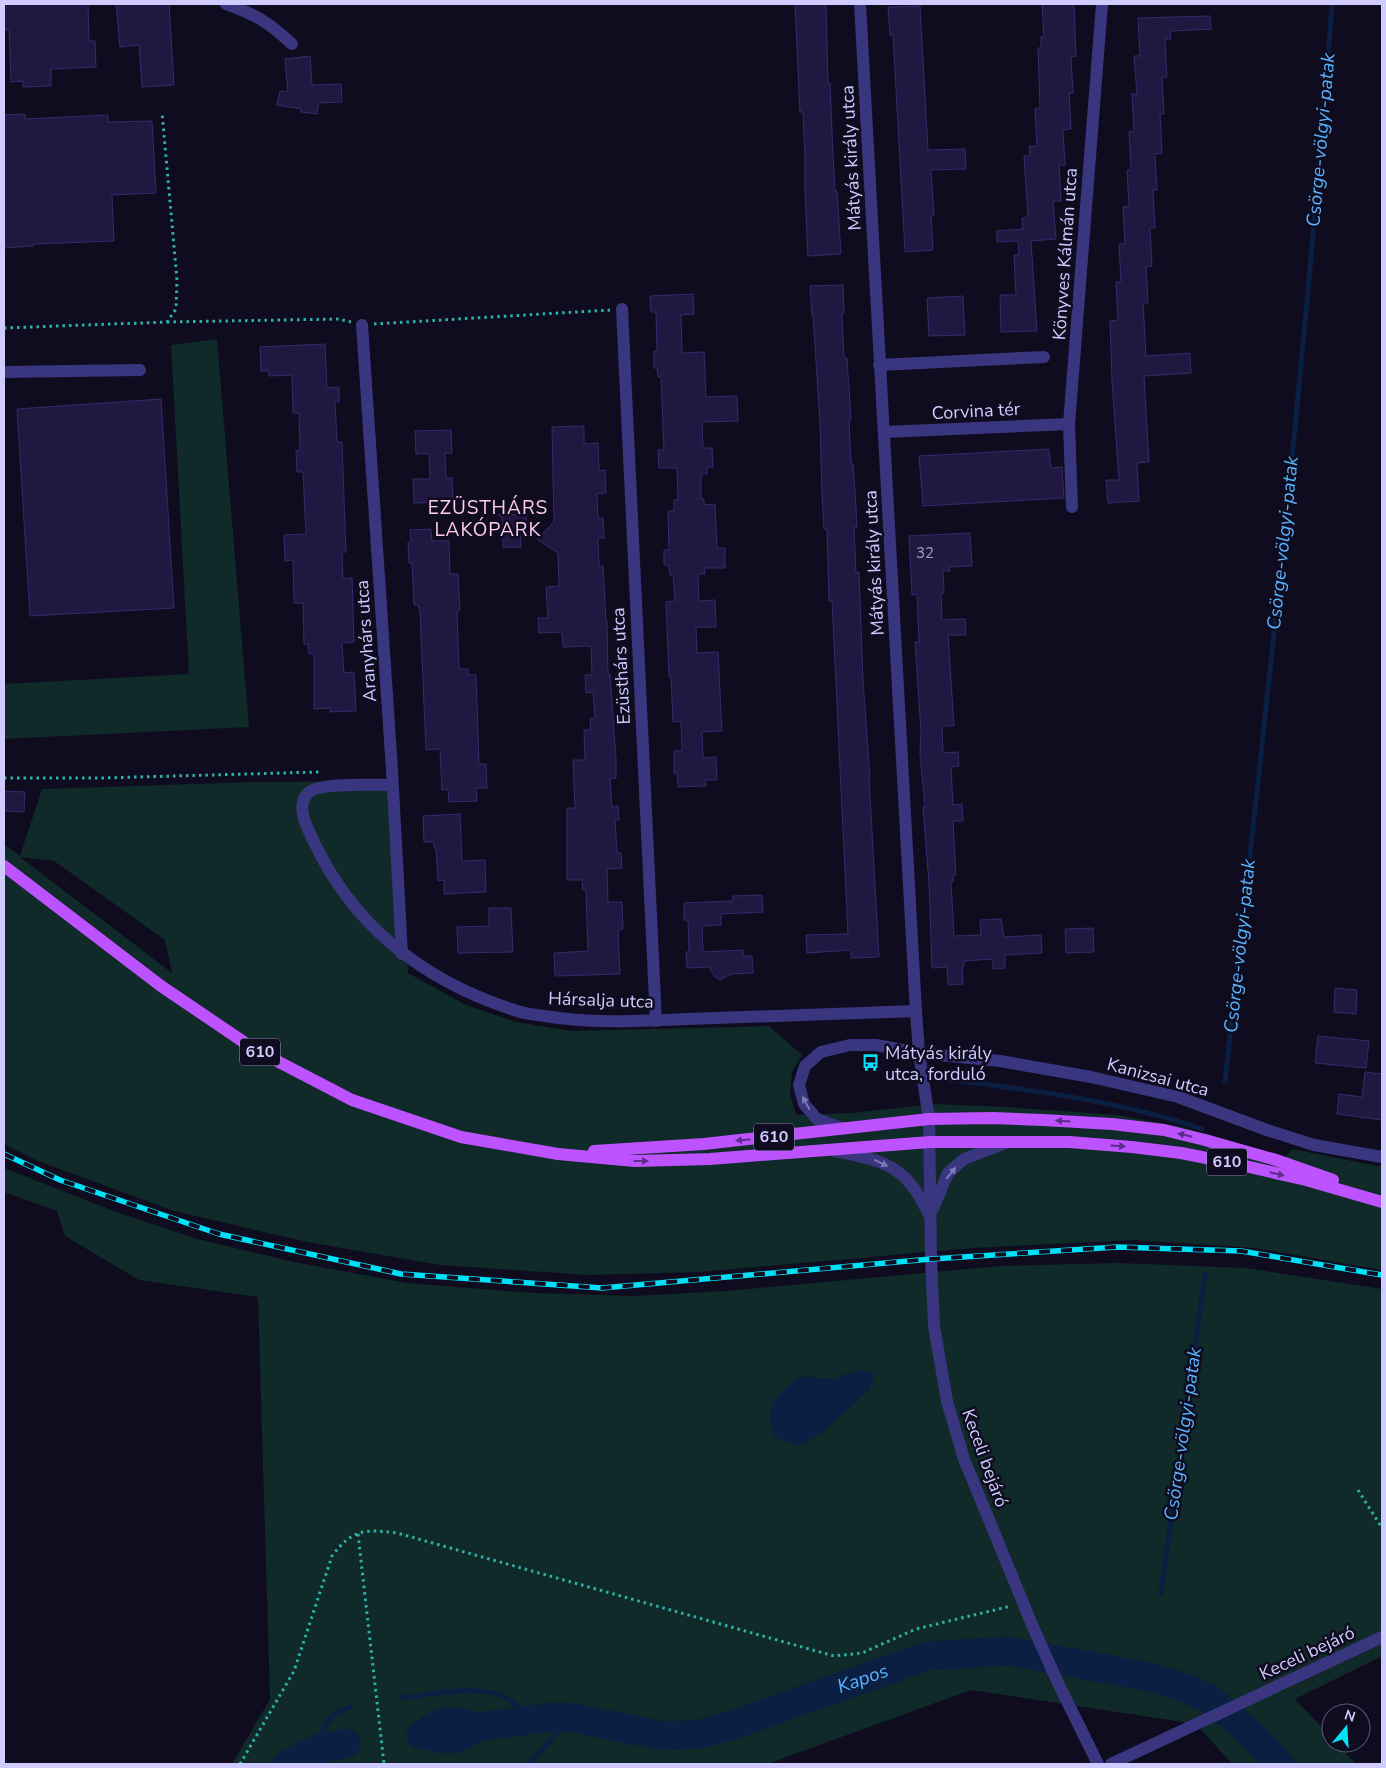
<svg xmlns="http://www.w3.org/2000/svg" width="1386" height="1768" font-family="'Nunito Sans',sans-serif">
<rect width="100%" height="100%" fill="#0f0c20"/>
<g fill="#0f2a28" fill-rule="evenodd">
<polygon points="217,339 249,727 4,739 4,684 189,674 171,345"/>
<path d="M 397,781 L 408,973 L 466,1005 L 516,1022 L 571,1031 L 769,1026 L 802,1055 L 792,1072 L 790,1094 L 796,1115 L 853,1113 L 933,1104 L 1007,1107 L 1117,1115 L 1183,1127 L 1286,1157 L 1292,1149 L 1382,1167 L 1382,1270 L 1255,1248 L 1134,1240 L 973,1248 L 700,1272 L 588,1275 L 440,1265 L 307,1242 L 174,1211 L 38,1161 L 4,1144 L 4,844 L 20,856 L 42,789 L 253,782 ZM 20,857 L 54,861 L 165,940 L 172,973 Z"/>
<path d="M 4,1168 L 116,1212 L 197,1239 L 294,1262 L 407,1283 L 533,1293 L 634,1296 L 726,1291 L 1000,1266 L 1117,1263 L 1246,1268 L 1382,1289 L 1382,1656 L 1295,1699 L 1331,1737 L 1331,1743 L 1336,1743 L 1356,1764 L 1232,1764 L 1196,1724 L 971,1690 L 767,1764 L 232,1764 L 270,1699 L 258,1297 L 139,1280 L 65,1236 L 57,1211 L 4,1192 ZM 848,1373 L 870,1389 L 820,1434 L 800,1376 L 834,1380 Z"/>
</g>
<g fill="#0a1f41">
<path d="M 862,1370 L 875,1374 L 870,1389 L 820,1434 L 800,1446 L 776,1438 C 774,1432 770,1424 770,1418 C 771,1399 786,1387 800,1376 L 834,1380 L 848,1373 Z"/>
<path d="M 454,1707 L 471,1710 L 491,1717 L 519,1716 L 526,1721 L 525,1729 C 516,1730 505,1730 497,1734 C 464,1748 461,1760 422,1749 L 420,1718 L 439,1708 Z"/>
<path d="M 335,1730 L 344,1732 L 347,1758 C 333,1756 318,1762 306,1753 C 311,1742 324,1737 335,1730 Z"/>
</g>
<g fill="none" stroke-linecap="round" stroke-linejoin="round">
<g stroke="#0a1f41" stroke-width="5">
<path d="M 945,1079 C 1031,1090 1120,1101 1202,1129"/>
<path d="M 1225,1081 C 1265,723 1305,364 1332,4"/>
<polyline points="1161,1593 1205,1274"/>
<polyline points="1150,1677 1151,1668"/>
<path d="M 401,1698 C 432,1695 490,1680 515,1704 C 519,1709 522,1715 526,1721"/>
<path d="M 316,1745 C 325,1724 328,1715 350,1707"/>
<polyline points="529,1764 549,1742 565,1718"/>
</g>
<g stroke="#0a1f41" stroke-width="29">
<path id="s1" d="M 421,1735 L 551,1717 L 572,1718 L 665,1736 L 700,1734 L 733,1725 L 927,1656 L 1008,1651 L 1150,1677 L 1186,1688 L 1211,1700 L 1249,1732 L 1280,1764"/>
<polyline points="287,1764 314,1750 346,1743"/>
</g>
</g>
<g fill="#201841" stroke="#362a6d">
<polygon points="4,4 88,4 89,41 95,41 96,67 51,69 51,86 23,87 23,81 11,82 9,30 4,30"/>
<polygon points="116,4 169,4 174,85 142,87 139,45 120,47"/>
<polygon points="795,4 826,4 828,83 830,83 833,155 835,191 837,191 841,254 808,256 805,193 805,156 803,112 800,112"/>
<polygon points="1042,4 1074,4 1076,56 1071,57 1073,93 1069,93 1071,129 1063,130 1065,165 1059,165 1061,201 1053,201 1056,239 1031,241 1037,331 1001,332 1000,295 1016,295 1014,255 1019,255 1018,241 997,242 997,231 1023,229 1022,218 1028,217 1024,156 1030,156 1029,146 1037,146 1035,109 1040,108 1038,48 1041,48 1041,37 1044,37"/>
<polygon points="920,6 928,150 965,149 966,169 931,170 934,215 931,216 933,250 905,252 893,35 890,35 888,7"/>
<polygon points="1210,16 1211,29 1170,31 1171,39 1165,39 1167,77 1162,77 1164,114 1160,114 1162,153 1155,154 1157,190 1153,190 1155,228 1150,228 1152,266 1146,267 1148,303 1143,303 1146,356 1190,353 1191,373 1144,376 1149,462 1137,463 1139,501 1108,503 1106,480 1119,480 1112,380 1110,321 1118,320 1116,282 1121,282 1119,244 1125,244 1123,207 1129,206 1127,170 1131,170 1129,132 1134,131 1132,94 1137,94 1134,56 1140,56 1138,18"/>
<polygon points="310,56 312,85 341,84 342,102 319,103 317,114 301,112 301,109 277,105 280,91 288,92 285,59"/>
<polygon points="25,114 25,119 108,115 108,122 152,121 156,193 112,195 114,241 33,244 33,246 4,248 4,115"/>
<polygon points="843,285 844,313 842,314 844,358 847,358 851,420 849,420 851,464 853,464 856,507 857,527 854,527 856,573 859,572 863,681 870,778 869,778 879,957 851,958 851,950 807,953 806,935 848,934 832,601 829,601 827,529 824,529 822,496 820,422 813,315 812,315 810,286"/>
<polygon points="693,294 694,314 681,315 682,353 704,352 706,397 737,396 738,421 702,422 703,448 712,448 713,467 707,467 707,474 701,474 701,499 704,499 704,505 715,504 717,548 725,548 725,568 704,568 705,574 698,574 699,601 715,600 716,627 696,627 697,653 718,652 722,731 702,732 703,758 716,757 717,780 705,780 706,786 678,787 677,773 674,773 674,751 682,751 681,721 673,722 671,677 669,677 666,602 675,601 673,575 670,575 669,565 664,565 664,550 669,550 668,511 674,511 674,500 678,500 677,468 659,468 658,450 664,450 661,377 658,377 657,368 654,368 654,351 657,351 656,312 651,312 650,296"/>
<polygon points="963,296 965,335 929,336 927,298"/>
<polygon points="325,344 327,388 339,387 339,402 335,402 337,442 342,442 346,552 342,552 343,578 352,578 354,642 342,643 344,673 354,672 356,711 330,712 330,708 314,709 314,654 309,654 308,644 304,644 303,603 294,603 293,560 285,561 284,535 306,534 303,472 297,472 296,451 300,450 299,413 293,413 292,375 269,376 269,371 261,371 260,347"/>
<polygon points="161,399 174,608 30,616 17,409"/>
<polygon points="584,426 584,444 598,443 599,471 605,470 606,493 597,494 598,518 603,518 604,538 598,538 599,566 603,566 606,622 607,622 608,674 610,674 616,759 616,778 610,779 612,807 618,806 619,820 615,820 617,853 621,853 622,868 607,869 608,902 622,902 623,929 618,930 620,974 555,976 554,953 588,951 586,890 583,890 582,880 567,880 567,808 575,808 573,760 585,760 584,730 591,730 590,719 595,718 593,692 586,693 585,675 592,675 591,646 563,647 562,632 539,633 538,618 548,618 546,587 559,586 558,553 537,539 554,522 552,427"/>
<polygon points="451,430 452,453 445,453 446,478 452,478 453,502 414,503 413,479 430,479 429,454 416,454 415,431"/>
<polygon points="1049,449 1051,468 1062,467 1064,498 923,506 919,456"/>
<polygon points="526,514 527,533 520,529 521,547 503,547 502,517 498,515"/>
<polygon points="431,529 432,541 449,541 450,574 458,574 460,610 457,611 459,669 468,669 468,675 476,675 479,764 486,764 487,788 476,788 477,801 449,802 448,789 442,790 440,749 426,750 420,612 418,605 414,605 412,563 409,563 408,542 411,542 410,530"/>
<polygon points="970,533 972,566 949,567 950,571 943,571 944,593 941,593 942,620 965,619 966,635 948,635 954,726 942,726 943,753 958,752 959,766 951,767 953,805 962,804 963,821 953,821 956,875 953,876 953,882 951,882 954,936 981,935 980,920 1001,919 1004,937 1041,935 1042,953 1005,955 1005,968 993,969 993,959 964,961 964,966 962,966 963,984 948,985 947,967 932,968 929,883 923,807 925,807 920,754 921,731 915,642 919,642 917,594 912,595 909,536"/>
<polygon points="4,791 25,792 24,812 4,811"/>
<polygon points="460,814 462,861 485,860 486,892 444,894 444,880 438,881 436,848 434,848 434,842 424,842 423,816"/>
<polygon points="762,895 763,912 721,914 721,925 702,926 703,952 743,950 743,956 752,956 753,973 731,974 720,980 715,977 709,967 687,968 686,952 689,952 688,920 684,920 684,903 733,901 733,896"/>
<polygon points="489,908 511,908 513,952 458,953 457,927 489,926"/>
<polygon points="1093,928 1094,952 1066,953 1065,929"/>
<polygon points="1335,988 1357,990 1356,1014 1334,1012"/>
<polygon points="1318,1036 1369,1041 1366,1068 1315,1063"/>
<polygon points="1365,1072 1382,1074 1382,1120 1337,1114 1339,1094 1362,1097"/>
</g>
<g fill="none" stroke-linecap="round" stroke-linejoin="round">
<g stroke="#2cb2a9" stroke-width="3" stroke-dasharray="2.5 4" stroke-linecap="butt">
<polyline points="167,322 339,319 351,322"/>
<polyline points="374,324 610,310"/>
<polyline points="4,328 167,322 176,309 177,280 162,112"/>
<polyline points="4,778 102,778 319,772"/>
<polyline points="1358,1490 1382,1528"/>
<polyline points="358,1534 384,1764"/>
<path d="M 240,1764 L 294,1671 L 332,1556 C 352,1529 365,1529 397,1533 L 834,1656 L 862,1653 L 916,1629 L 1011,1606"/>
</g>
<g stroke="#39367f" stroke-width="12">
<path d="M 226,4 C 257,15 268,22 292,44"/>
<polyline points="860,4 916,1011 919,1053 929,1119 931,1259 934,1326 947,1401 964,1459 1033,1627 1058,1683 1098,1764"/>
<polyline points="622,309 656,1021"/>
<polyline points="362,325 392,770 402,954"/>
<polyline points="879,365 1044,357"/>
<polyline points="4,372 140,370"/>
<polyline points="884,432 1069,424"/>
<polyline points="1072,507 1069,424 1102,4"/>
<path d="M 392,785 C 376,785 318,782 308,793 C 295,807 307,827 314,842 C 355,929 426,982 517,1011 C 526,1014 536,1015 545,1016 C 592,1024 640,1021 687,1019 C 764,1017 840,1014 916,1011"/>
<polyline points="844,1129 817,1119 804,1104 799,1085 805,1066 821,1052 850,1045 876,1045 919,1053 1000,1061 1091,1077 1178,1097 1267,1130 1314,1145 1382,1157"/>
<path d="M 835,1151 C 864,1157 895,1161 913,1187 C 919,1195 924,1205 929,1214"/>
<polyline points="933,1209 948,1173 964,1159 1006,1143"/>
<polyline points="1111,1764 1382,1637"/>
</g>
<g stroke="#bd52ff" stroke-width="12">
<polyline points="4,866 161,986 254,1049 352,1100 461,1137 558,1154 635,1161 710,1159 930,1142 1069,1142 1132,1147 1181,1153 1232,1163 1306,1180 1382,1202"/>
<polyline points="594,1151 704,1144 929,1119 993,1118 1043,1120 1112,1124 1164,1130 1205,1140 1276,1160 1333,1180"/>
</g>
<defs>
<polyline id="rail" points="4,1154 60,1180 219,1234 401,1274 602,1288 931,1259 1117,1247 1241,1251 1382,1275"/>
</defs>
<use href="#rail" stroke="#00e0f6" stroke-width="5.5"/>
<use href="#rail" stroke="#0f0c20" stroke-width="4" stroke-dasharray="11" stroke-linecap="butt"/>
</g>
<defs><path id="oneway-solid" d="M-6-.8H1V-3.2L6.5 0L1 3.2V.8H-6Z" transform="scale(1.25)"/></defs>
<g fill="#7d79b9">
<use href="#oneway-solid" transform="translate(806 1103) rotate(-118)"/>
<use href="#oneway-solid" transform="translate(881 1163) rotate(26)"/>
<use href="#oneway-solid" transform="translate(951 1173) rotate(-51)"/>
</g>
<g fill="#5d2c84">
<use href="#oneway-solid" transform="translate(1063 1121) rotate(-177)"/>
<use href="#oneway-solid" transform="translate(1185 1135) rotate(-167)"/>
<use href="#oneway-solid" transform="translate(743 1140) rotate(174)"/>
<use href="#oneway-solid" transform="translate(1118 1146) rotate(4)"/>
<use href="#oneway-solid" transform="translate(641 1161)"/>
<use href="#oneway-solid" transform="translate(1277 1174) rotate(13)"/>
</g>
<defs>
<symbol id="bus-bare" viewBox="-9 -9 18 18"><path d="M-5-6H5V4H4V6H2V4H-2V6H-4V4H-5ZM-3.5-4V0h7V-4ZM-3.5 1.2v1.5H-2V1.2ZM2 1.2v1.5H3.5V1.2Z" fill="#00e0f6" stroke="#0f0c20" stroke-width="2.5" paint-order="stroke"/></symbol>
</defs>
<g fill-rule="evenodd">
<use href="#bus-bare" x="858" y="1050" width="25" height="25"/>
</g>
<g text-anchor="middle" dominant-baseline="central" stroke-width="5" stroke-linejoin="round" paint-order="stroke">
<g font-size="15" fill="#a49ed0">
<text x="925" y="553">32</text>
</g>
<g fill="#0f0c20" stroke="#9692bc" stroke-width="1">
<rect x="240" y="1038.5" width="40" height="27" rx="4"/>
<rect x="754" y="1123.5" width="40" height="27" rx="4"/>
<rect x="1207" y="1148.5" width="40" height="27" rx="4"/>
</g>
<g font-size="16" font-weight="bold" fill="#d0cbff">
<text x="260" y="1052">610</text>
<text x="774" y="1137">610</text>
<text x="1227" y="1162">610</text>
</g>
<g font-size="18" fill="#d0cbff" stroke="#0f0c20">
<text transform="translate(851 158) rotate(-93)">Mátyás király utca</text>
<text transform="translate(1065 254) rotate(-86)">Könyves Kálmán utca</text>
<text transform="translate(976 411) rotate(-3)">Corvina tér</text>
<text transform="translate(874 563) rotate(-93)">Mátyás király utca</text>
<text transform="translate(366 641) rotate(-94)">Aranyhárs utca</text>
<text transform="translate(621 666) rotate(-93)">Ezüsthárs utca</text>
<text transform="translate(601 1000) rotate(2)">Hársalja utca</text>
<text transform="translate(1158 1077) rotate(15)">Kanizsai utca</text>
<text transform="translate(985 1458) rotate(70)">Keceli bejáró</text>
<text transform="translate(1307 1653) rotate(-25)">Keceli bejáró</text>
</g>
<g font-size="18" fill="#d0cbff" stroke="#0f0c20" text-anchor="start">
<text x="885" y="1053">Mátyás király<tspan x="885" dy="21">utca, forduló</tspan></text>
</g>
<g font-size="19" font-style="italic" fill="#59b4ff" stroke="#0f0c20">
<text transform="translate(1321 140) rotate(-85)">Csörge-völgyi-patak</text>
<text transform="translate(1283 543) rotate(-84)">Csörge-völgyi-patak</text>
<text transform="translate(1240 946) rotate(-84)">Csörge-völgyi-patak</text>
<text transform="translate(1183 1434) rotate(-82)">Csörge-völgyi-patak</text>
<text stroke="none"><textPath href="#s1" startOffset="454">Kapos</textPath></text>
</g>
<g font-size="19" letter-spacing="1" fill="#ffcded" stroke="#0f0c20">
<text x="488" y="508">EZÜSTHÁRS<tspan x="488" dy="22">LAKÓPARK</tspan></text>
</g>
</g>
<rect width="1386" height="1768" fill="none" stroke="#d0cbff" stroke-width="10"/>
<g transform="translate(1346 1728) rotate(18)"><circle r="24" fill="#0f0c20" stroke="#5c5879"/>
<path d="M0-4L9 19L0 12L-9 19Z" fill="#00e0f6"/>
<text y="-8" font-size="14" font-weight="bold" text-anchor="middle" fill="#d0cbff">N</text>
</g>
</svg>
